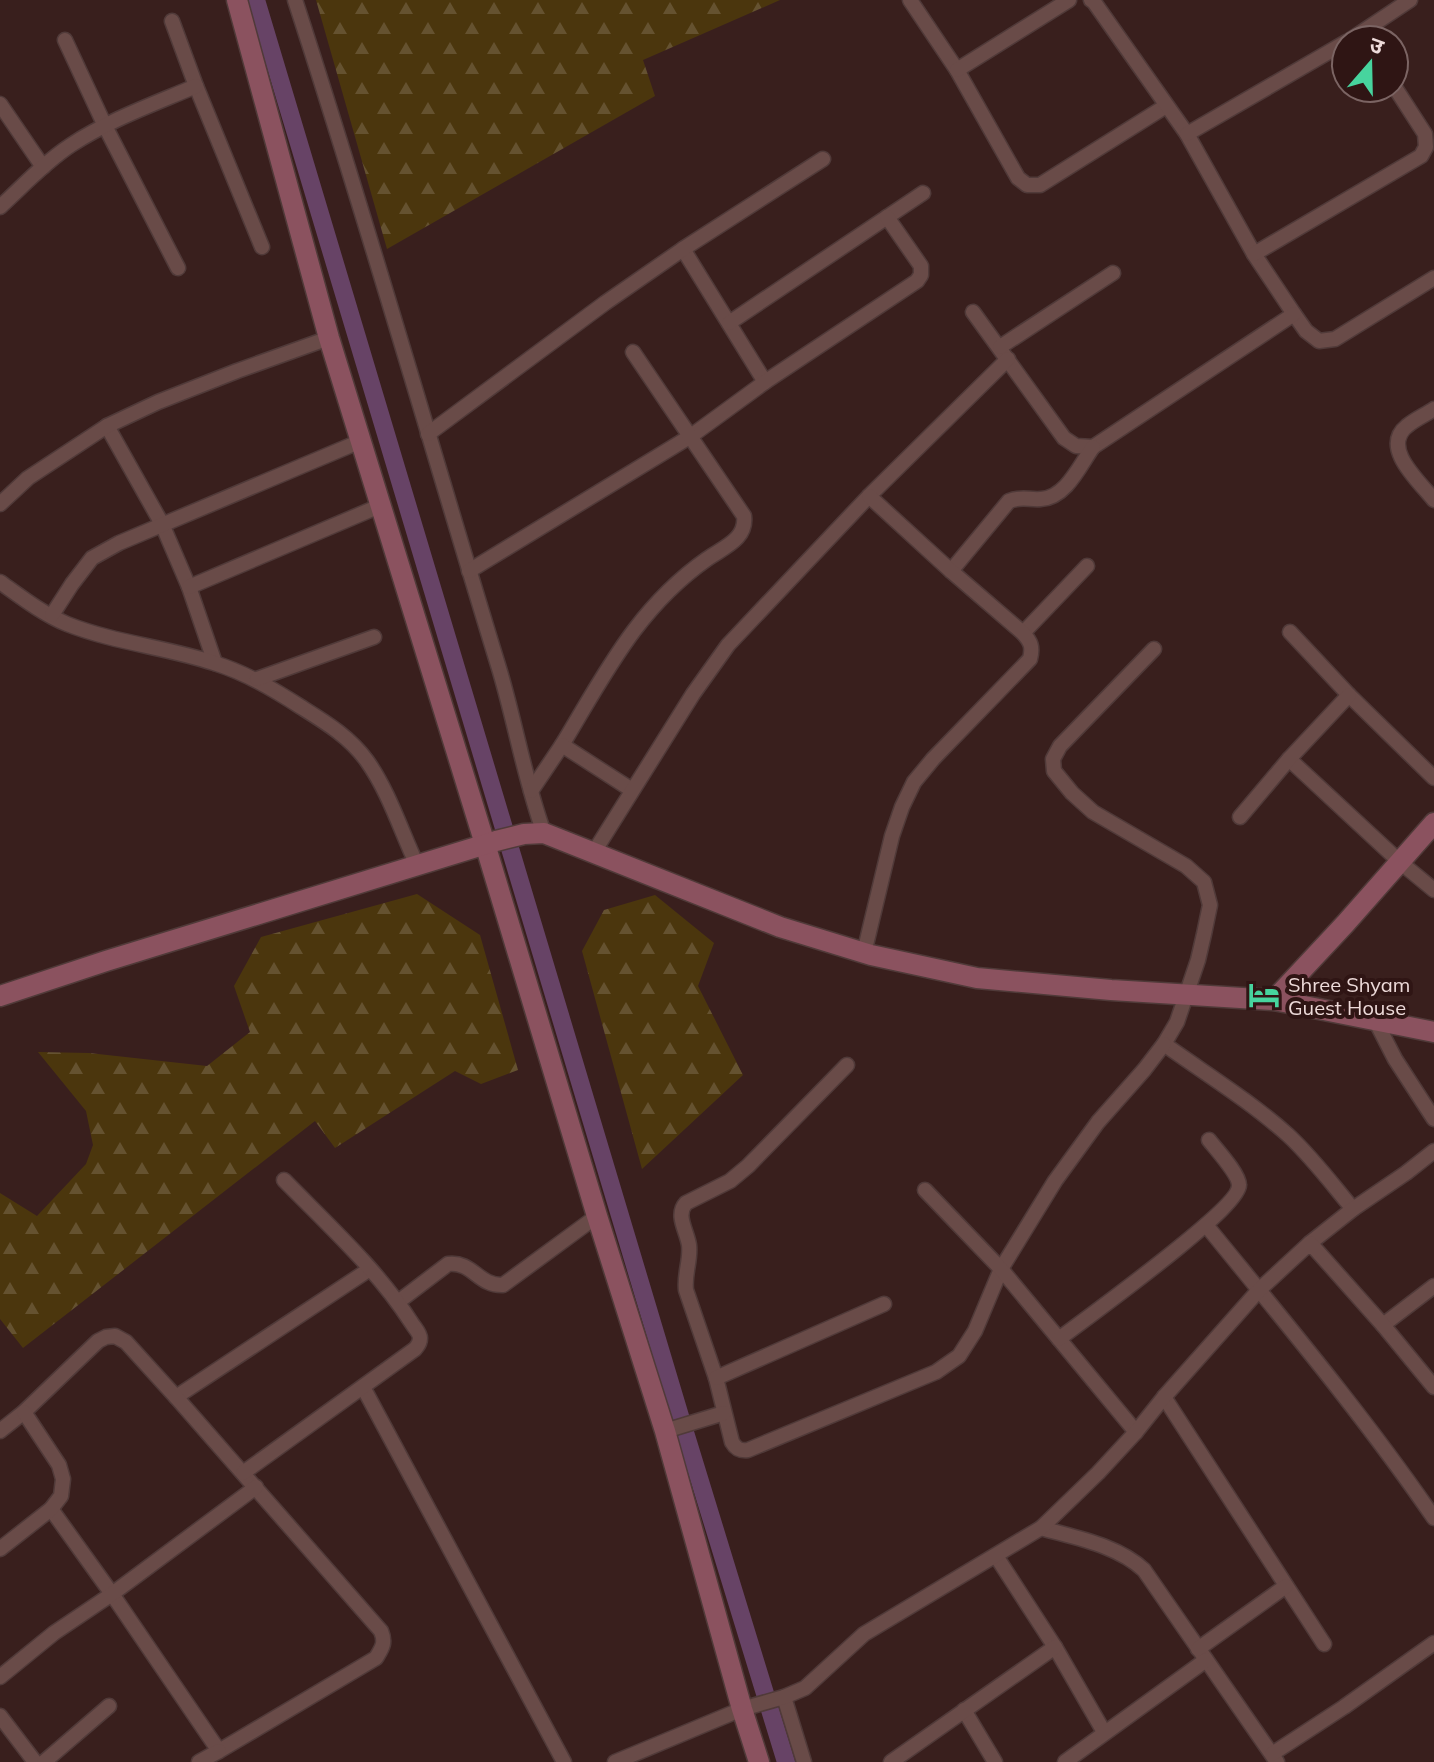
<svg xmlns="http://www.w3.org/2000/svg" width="1434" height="1762" font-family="Mulish,'Noto Sans Devanagari',sans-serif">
<defs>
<pattern id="forest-firs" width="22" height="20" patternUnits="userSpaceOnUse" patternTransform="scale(2)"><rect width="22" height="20" fill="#4b360d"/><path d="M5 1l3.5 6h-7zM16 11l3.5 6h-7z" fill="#655230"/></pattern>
</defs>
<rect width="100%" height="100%" fill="#391f1d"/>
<g fill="url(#forest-firs)">
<polygon points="316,0 780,0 643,60 655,96 387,249"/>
<polygon points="417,894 480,935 518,1070 481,1084 455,1071 335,1148 315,1121 23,1348 0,1319 0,1193 37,1216 86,1164 93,1145 86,1111 38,1052 89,1053 207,1066 250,1032 234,986 261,937"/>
<polygon points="655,895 714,943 698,986 743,1075 642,1169 582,951 604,910"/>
</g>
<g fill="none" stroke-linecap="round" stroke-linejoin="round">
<polyline stroke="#674366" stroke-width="18" points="256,0 680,1416 786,1762"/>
<defs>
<g id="street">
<path d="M 295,0 C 367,220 430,443 498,665 C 515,720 524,778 544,833"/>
<polyline points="910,0 957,70 1018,178 1027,185 1040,185 1166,106"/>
<polyline points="1091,0 1094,2 1187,134 1254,254 1294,314 1306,331 1319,341 1335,339 1434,278"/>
<polyline points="172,21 196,86 262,247"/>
<polyline points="65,40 105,126 178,268"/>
<polyline points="1350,40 1410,0"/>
<polyline points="957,70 1069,0"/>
<polyline points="0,104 43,167"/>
<polyline points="1187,134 1346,42"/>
<path d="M 0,207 C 23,186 45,162 71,145 C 109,120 154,104 196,86"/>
<polyline points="683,249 765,382"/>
<polyline points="1254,254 1421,156 1426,147 1425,134 1394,86"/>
<polyline points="973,312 1064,438 1076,446 1093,447 1294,314"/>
<polyline points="729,323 923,193"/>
<polyline points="1000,347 1113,273"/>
<path d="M 1434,409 C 1425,415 1415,419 1407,426 C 1380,448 1420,482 1434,500"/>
<polyline points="107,426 162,524 189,587 215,663"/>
<polyline points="428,434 605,303 683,249 823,159"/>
<polyline points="0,504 28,478 107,426 158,402 237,371 329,338"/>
<polyline points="469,571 691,436 765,382 917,281 921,275 921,266 887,217"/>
<path d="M 951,571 L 1009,501 C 1021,496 1029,500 1041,499 C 1066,498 1080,465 1093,447"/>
<path d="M 0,582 C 21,597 43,614 67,624 C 115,643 166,647 214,663 C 246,673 273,689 301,707 C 325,722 350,737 367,761 C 389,792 401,831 417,865"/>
<polyline points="189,587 382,505"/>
<polyline points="52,615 72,584 92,558 119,543 361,441"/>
<polyline points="1290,632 1349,695 1434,778"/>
<polyline points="1023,633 1087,566"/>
<path d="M 1154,649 L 1060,746 L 1053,759 L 1054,771 L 1072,793 L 1093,812 L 1186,866 L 1204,882 L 1210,905 L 1204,934 L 1198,960 L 1177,1022 L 1164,1044 C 1206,1074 1250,1101 1288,1135 C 1312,1157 1332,1184 1353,1209"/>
<polyline points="257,679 374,637"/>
<path d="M 562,745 C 605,674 637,608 707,559 C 724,547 747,539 744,516 L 633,352"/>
<polyline points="1289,759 1400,862 1434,890"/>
<polyline points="531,791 562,745 632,790"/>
<polyline points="1240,817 1289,759 1349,695"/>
<polyline points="594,852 693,694 728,645 869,496 1008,359"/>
<path d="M 864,953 L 892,836 L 902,807 L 914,782 L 933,759 L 1030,659 C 1033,647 1031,642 1023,633 L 951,571 L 869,496"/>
<polyline points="1375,1020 1395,1059 1434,1119"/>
<path d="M 847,1065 L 748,1166 L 730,1181 L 686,1203 C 675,1215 687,1231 689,1245 C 691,1260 684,1274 686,1290 L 716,1378 L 732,1442 C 736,1449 740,1451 748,1450 L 936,1372 L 959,1356 L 975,1331 L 1001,1269 L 1055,1181 L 1098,1122 L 1144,1070 L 1164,1044"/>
<polyline points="925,1190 1001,1269 1136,1432"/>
<path d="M 1206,1225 C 1284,1321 1364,1416 1434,1518"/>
<polyline points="1310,1243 1353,1209 1406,1173 1434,1151"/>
<path d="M 398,1302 L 448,1264 C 473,1261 478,1286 503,1285 L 597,1216"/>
<polyline points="1383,1325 1434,1286"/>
<path d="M 1059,1339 C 1085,1319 1240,1208 1239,1185 C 1239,1174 1216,1149 1209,1140"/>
<polyline points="716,1378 884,1304"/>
<polyline points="363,1387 564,1762"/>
<polyline points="176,1397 370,1269"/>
<polyline points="1164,1397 1324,1644"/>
<path d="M 0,1431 L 24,1412 L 98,1341 L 106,1337 L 115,1336 L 126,1342 L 176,1397 L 381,1631 C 386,1643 382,1648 376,1658 L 219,1751 L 112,1594 L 51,1509"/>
<polyline points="665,1431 724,1413"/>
<path d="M 243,1473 L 415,1349 C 418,1345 420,1344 420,1338 C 420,1333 414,1327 411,1322 C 377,1269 328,1225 284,1180"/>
<path d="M 1041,1528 C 1076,1538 1117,1545 1144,1570 L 1277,1762"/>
<polyline points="0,1549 51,1509 61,1496 63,1479 59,1465 24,1412"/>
<polyline points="996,1556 1055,1647 1104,1732"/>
<polyline points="1198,1649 1286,1586"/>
<polyline points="0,1677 54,1633 112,1594 256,1487"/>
<polyline points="784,1697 804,1762"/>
<polyline points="964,1710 995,1762"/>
<polyline points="0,1716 35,1762"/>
<polyline points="1272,1754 1344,1707 1434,1643"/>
<polyline points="44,1762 109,1706"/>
<polyline points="199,1762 219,1751"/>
<polyline points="615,1762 742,1709 784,1697 805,1688 864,1634 1041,1528 1098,1473 1136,1432 1164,1397 1259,1290 1310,1243 1383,1325 1434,1387"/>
<polyline points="891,1762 1055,1647"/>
<polyline points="1065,1762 1206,1660"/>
</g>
<g id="secondary">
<polyline points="237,0 329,338 485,844 597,1216 665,1431 742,1709 759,1762"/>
<polyline points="0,996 106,961 496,841 524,834 544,833 780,927 871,955 977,978 1111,990 1274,1000 1345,924 1434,823"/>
<polyline points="1274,1000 1434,1032"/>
</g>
</defs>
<use href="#street" stroke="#503a39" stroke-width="17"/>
<use href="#secondary" stroke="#503a39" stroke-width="23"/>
<use href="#street" stroke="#694b48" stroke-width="14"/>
<use href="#secondary" stroke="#8b525f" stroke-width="20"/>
</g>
<defs>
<symbol id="hotel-bare" viewBox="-9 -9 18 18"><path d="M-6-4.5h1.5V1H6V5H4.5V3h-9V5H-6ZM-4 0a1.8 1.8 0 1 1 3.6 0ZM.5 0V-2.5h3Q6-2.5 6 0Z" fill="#47d49e" stroke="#2f1514" stroke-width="2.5" paint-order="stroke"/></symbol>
</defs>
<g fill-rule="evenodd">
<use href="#hotel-bare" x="1242" y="973" width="44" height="44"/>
</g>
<g text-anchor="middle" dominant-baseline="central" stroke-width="8" stroke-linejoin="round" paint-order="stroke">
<g font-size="20" fill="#eddad9" stroke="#2f1514" text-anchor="start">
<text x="1288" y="984">Shree Shyam<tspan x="1288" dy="23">Guest House</tspan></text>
</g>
</g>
<g transform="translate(1370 64) rotate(20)"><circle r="38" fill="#2f1514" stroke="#7b6463" stroke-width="2"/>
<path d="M0-6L14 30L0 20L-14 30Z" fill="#47d49e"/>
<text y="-12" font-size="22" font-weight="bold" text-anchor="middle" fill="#eddad9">उ</text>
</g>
</svg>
